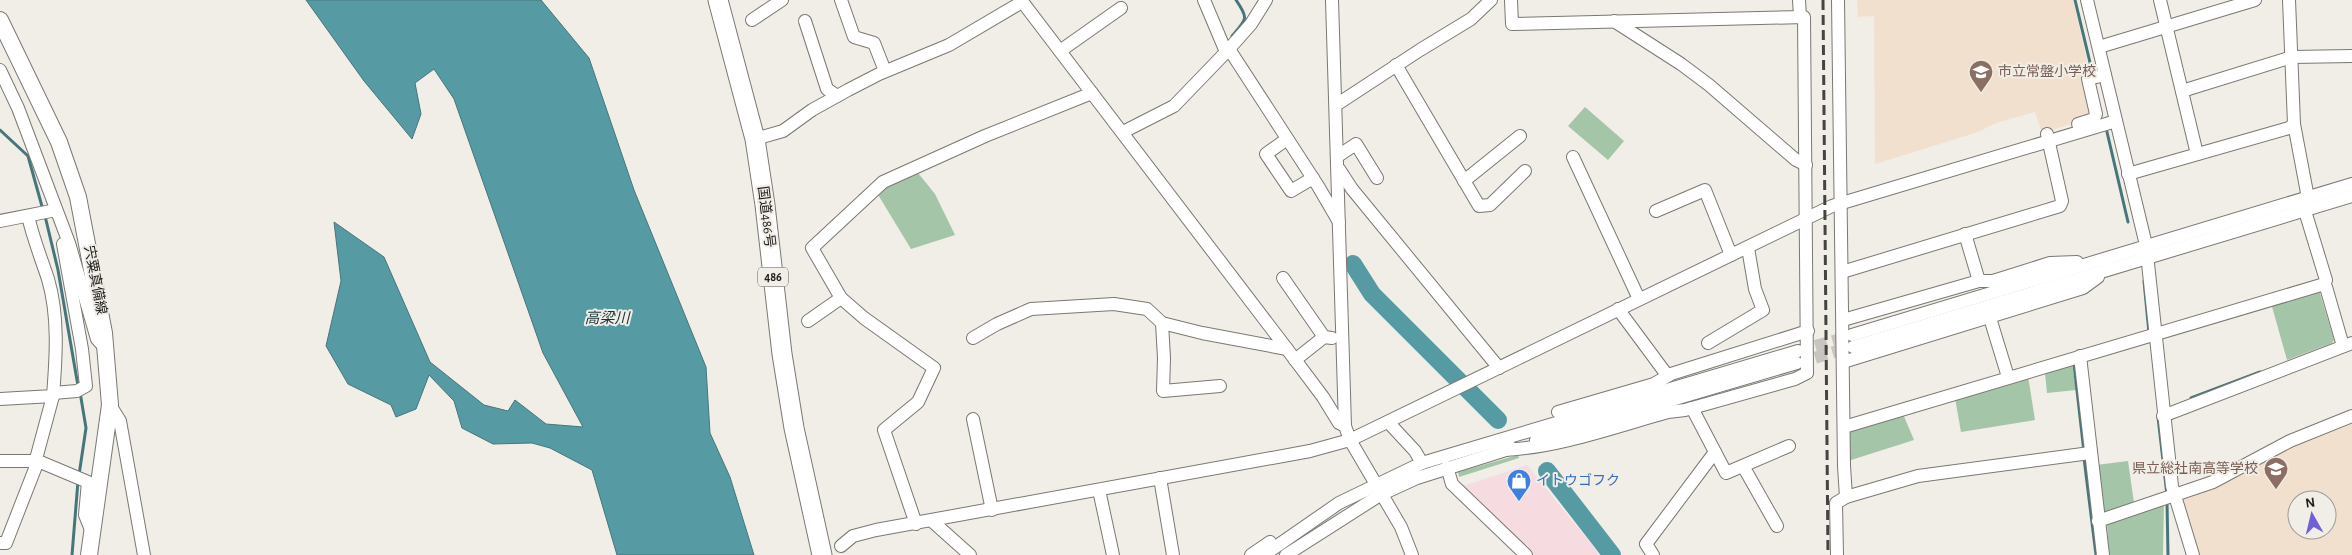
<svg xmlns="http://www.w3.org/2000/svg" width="2352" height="555" font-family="'Alegreya Sans','Noto Sans JP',sans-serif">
<rect width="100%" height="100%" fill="#f1ede7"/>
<polygon fill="#f6dce0" points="1527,465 1600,555 1517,555 1451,490"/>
<g fill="#f2e0cf" fill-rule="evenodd">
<polygon points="1857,0 2073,0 2090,73 2091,118 2042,133 2035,112 1996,123 1978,132 1875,164 1874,16 1858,17"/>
<path d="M 2352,421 L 2352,555 L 2197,555 L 2181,502 L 2184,495 L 2292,444 ZM 2297,500 L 2327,500 L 2327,530 L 2297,530 Z"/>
</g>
<g fill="#a5c5a8">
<polygon points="1585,107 1624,141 1608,160 1568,126"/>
<polygon points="914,168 935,194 955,235 911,249 877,193"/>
<polygon points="2319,290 2334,340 2332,343 2287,360 2271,303"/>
<polygon points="2072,363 2076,390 2047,393 2045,373"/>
<polygon points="2028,376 2035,420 1961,432 1955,398"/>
<polygon points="1903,414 1914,440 1848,461 1848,432"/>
<polygon points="1518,455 1519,458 1459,477 1458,472"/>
<polygon points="2128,461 2134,503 2104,513 2096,465"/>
<polygon points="2164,502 2163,555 2109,555 2107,523"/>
</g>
<polygon fill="#569ba4" stroke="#46767c" points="306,0 541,0 589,58 634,190 706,367 710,433 730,477 754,555 617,555 592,470 550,448 532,443 493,444 462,428 454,401 429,375 416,409 396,417 391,405 348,384 326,346 341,281 334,222 384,257 430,362 484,405 508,411 515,400 546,424 583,427 543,353 454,99 434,69 415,83 421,114 412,139 364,81"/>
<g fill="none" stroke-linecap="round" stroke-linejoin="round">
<g stroke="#46767c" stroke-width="3">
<polyline points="2075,0 2093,75"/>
<path d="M 1232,36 C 1247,19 1249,19 1236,0"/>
<polyline points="0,130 28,156 43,210"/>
<polyline points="2107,132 2128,222"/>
<polyline points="45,216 58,270 78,386"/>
<polyline points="2144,281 2149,333"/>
<polyline points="2077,363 2074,364 2084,452"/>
<polyline points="2191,398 2260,372"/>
<polyline points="2158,417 2167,495"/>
<polyline points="2084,458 2096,555"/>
<polyline points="79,475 86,428 80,392"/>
<polyline points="2167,502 2168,555"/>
<polyline points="72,555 78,481"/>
</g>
<g stroke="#569ba4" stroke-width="18">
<polyline points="1353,264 1372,294 1498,420"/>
<polyline points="1547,471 1612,555"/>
</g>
<g stroke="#c8c4bf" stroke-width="12" stroke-dasharray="12 6" stroke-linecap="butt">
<polyline points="1798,351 1851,336"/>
<polyline points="1798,363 1851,347"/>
</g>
<defs>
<g id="minor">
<polyline points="841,0 854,37 874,43 885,71"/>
<polyline points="1021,0 1287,349 1323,397 1339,423 1345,426"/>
<polyline points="1204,0 1226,52"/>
<polyline points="1332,0 1345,426 1350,440 1401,527 1412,555"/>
<polyline points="1799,0 1800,17"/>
<polyline points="1838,0 1844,466 1846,497 1918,476 2090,453"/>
<polyline points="2087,0 2146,245 2172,486 2193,555"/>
<polyline points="2160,0 2197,154"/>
<polyline points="752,20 782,0"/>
<polyline points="805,21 827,89 837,96"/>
<polyline points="1614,21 1681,64 1709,85 1796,160 1806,165"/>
<polyline points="2099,47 2255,0"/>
<polyline points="1229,49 1318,186 1339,222"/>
<polyline points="1060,51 1121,8"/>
<polyline points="1396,65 1479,206 1490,205 1525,171"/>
<polyline points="0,70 18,108 69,243 97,339 106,349"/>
<polyline points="2182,91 2292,57 2352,56"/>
<polyline points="1336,105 1420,50 1471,19 1491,0"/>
<polyline points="2078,124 2094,119 2096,114 2088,79 2105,75"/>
<polyline points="2294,124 2308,198"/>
<polyline points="1123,132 1174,106 1229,49 1251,24 1266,0"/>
<polyline points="755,139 783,131 812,110 848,90 879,74 949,45 1022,2"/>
<polyline points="1287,139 1266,154 1291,191 1313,178"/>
<polyline points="1338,156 1356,144 1377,178"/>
<polyline points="1573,157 1639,299"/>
<polyline points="1339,169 1352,189 1499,368"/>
<polyline points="2128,174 2289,128 2294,124 2289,0"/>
<polyline points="1464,181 1520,136"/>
<polyline points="1656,211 1705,190 1731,255"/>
<polyline points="2305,211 2326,280 2324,286"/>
<polyline points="0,221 56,210"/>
<polyline points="1965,234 1979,281"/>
<polyline points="1842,272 2060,206 2062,201 2047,134"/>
<polyline points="1283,278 1324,337"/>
<polyline points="1618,309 1667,375"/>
<polyline points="1990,318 2008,377"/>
<polyline points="1843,320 1979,281 1993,281 2050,263 2077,262"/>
<polyline points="808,321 841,298"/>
<polyline points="1162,323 1164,358 1163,391 1220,386"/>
<polyline points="1852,335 2352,184"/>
<polyline points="973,338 997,324 1031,309 1114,304 1147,309 1162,323 1202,333 1287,349"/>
<polyline points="1708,343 1763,310 1755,289 1748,248"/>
<polyline points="1853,347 2352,196"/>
<polyline points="2080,356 2103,555"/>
<polyline points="1295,360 1324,337 1332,338"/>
<polyline points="1843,362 2083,288 2098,277"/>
<polyline points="53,393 77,391 86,386 82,349 63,244"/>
<path d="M 0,399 L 53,396 C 56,358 59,316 48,279 C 41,258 33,238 28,216"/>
<polyline points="110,405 120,421 144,555"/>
<polyline points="1692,408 1726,473 1789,446"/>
<polyline points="1558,412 1654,384 1671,374 1808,331"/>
<polyline points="2163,416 2352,343"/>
<polyline points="973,419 992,510"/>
<polyline points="1389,423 1415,451 1422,463"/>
<polyline points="1844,427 2321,285 2326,287 2343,346"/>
<polyline points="1536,440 1797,363"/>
<path d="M 1504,450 C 1560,447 1614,427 1668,412 L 1685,410 L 1795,379 L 1807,373 L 1804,17 L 1512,24 L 1511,0"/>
<polyline points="36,459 53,396"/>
<polyline points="0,461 38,461"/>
<polyline points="1743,466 1777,526"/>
<polyline points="1447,467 1452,484 1526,555"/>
<polyline points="1160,478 1173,555"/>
<polyline points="1099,490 1113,555"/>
<polyline points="932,521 970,555"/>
<polyline points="2098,521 2213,482 2290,441 2352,416"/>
<polyline points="916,524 884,430 918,402 934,368 864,318 841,298 812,248 883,182 985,136 1092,93"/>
<polyline points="0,543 6,543 38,461 88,482 85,515 92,532"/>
<polyline points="841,546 853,536 876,530 1310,451 1350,440 1832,206 2116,121"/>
<polyline points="1251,555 1270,542"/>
<polyline points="1264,555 1339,503 1422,463 1798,351"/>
<polyline points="1286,555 1380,495 1417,478 1512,448"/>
<polyline points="1653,555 1646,544 1715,452"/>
<polyline points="1837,555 1836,503 1846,497"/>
</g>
<polyline id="major" points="0,20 59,142 78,197 104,333 110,405 89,555"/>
<polyline id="highway" points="718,0 755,139 765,205 782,354 794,428 822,555"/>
</defs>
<use href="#minor" stroke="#7b7873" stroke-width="14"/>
<use href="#major" stroke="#7b7873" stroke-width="18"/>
<use href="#highway" stroke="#7b7873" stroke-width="21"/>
<use href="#minor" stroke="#fff" stroke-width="12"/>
<use href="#major" stroke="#fff" stroke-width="16"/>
<use href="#highway" stroke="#fff" stroke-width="19"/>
<polyline stroke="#464441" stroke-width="3" stroke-dasharray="10 5" stroke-linecap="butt" points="1823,0 1828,555"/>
</g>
<defs>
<symbol id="school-pin" viewBox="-11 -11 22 30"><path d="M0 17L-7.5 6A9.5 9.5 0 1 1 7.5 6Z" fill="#8d6e63" stroke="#f1ede7"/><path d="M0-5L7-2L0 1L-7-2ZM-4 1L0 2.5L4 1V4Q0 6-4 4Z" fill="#fff"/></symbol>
<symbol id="shop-pin" viewBox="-11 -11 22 30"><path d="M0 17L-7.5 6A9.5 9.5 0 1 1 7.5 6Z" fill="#3f7fe0" stroke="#f1ede7"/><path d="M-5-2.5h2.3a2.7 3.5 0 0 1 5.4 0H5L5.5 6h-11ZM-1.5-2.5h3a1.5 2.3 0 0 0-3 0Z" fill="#fff"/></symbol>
</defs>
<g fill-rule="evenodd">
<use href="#school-pin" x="1967" y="58" width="28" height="38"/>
<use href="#school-pin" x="2262" y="455" width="28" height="38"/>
<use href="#shop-pin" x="1505" y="467" width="28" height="38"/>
</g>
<g text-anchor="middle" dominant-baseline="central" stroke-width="4" stroke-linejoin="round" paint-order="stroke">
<rect fill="#f1ede7" stroke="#605e5a" stroke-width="1" x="758" y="267.5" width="30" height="19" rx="4"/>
<g font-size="12" font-weight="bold" fill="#22201e">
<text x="773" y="277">486</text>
</g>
<g font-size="14" fill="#785e54" stroke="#f1ede7" text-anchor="start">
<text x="1998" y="72">市立常盤小学校</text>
<text x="2258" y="469" text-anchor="end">県立総社南高等学校</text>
</g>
<g font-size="14" fill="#22201e" stroke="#f1ede7">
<text transform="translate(766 217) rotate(83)">国道486号</text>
<text transform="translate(95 280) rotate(79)">宍粟真備線</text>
</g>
<g font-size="14" fill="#366cbe" stroke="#f1ede7" text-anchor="start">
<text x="1536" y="481">イトウゴフク</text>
</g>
<g font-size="15" font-style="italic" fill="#14363b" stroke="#f1ede7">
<text x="607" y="318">高梁川</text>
</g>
</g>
<g transform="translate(2312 515) rotate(352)"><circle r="24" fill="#f1ede7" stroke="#9e9b97"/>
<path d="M0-4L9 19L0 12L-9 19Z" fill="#715ed9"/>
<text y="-8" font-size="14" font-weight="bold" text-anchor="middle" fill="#22201e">N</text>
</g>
</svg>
